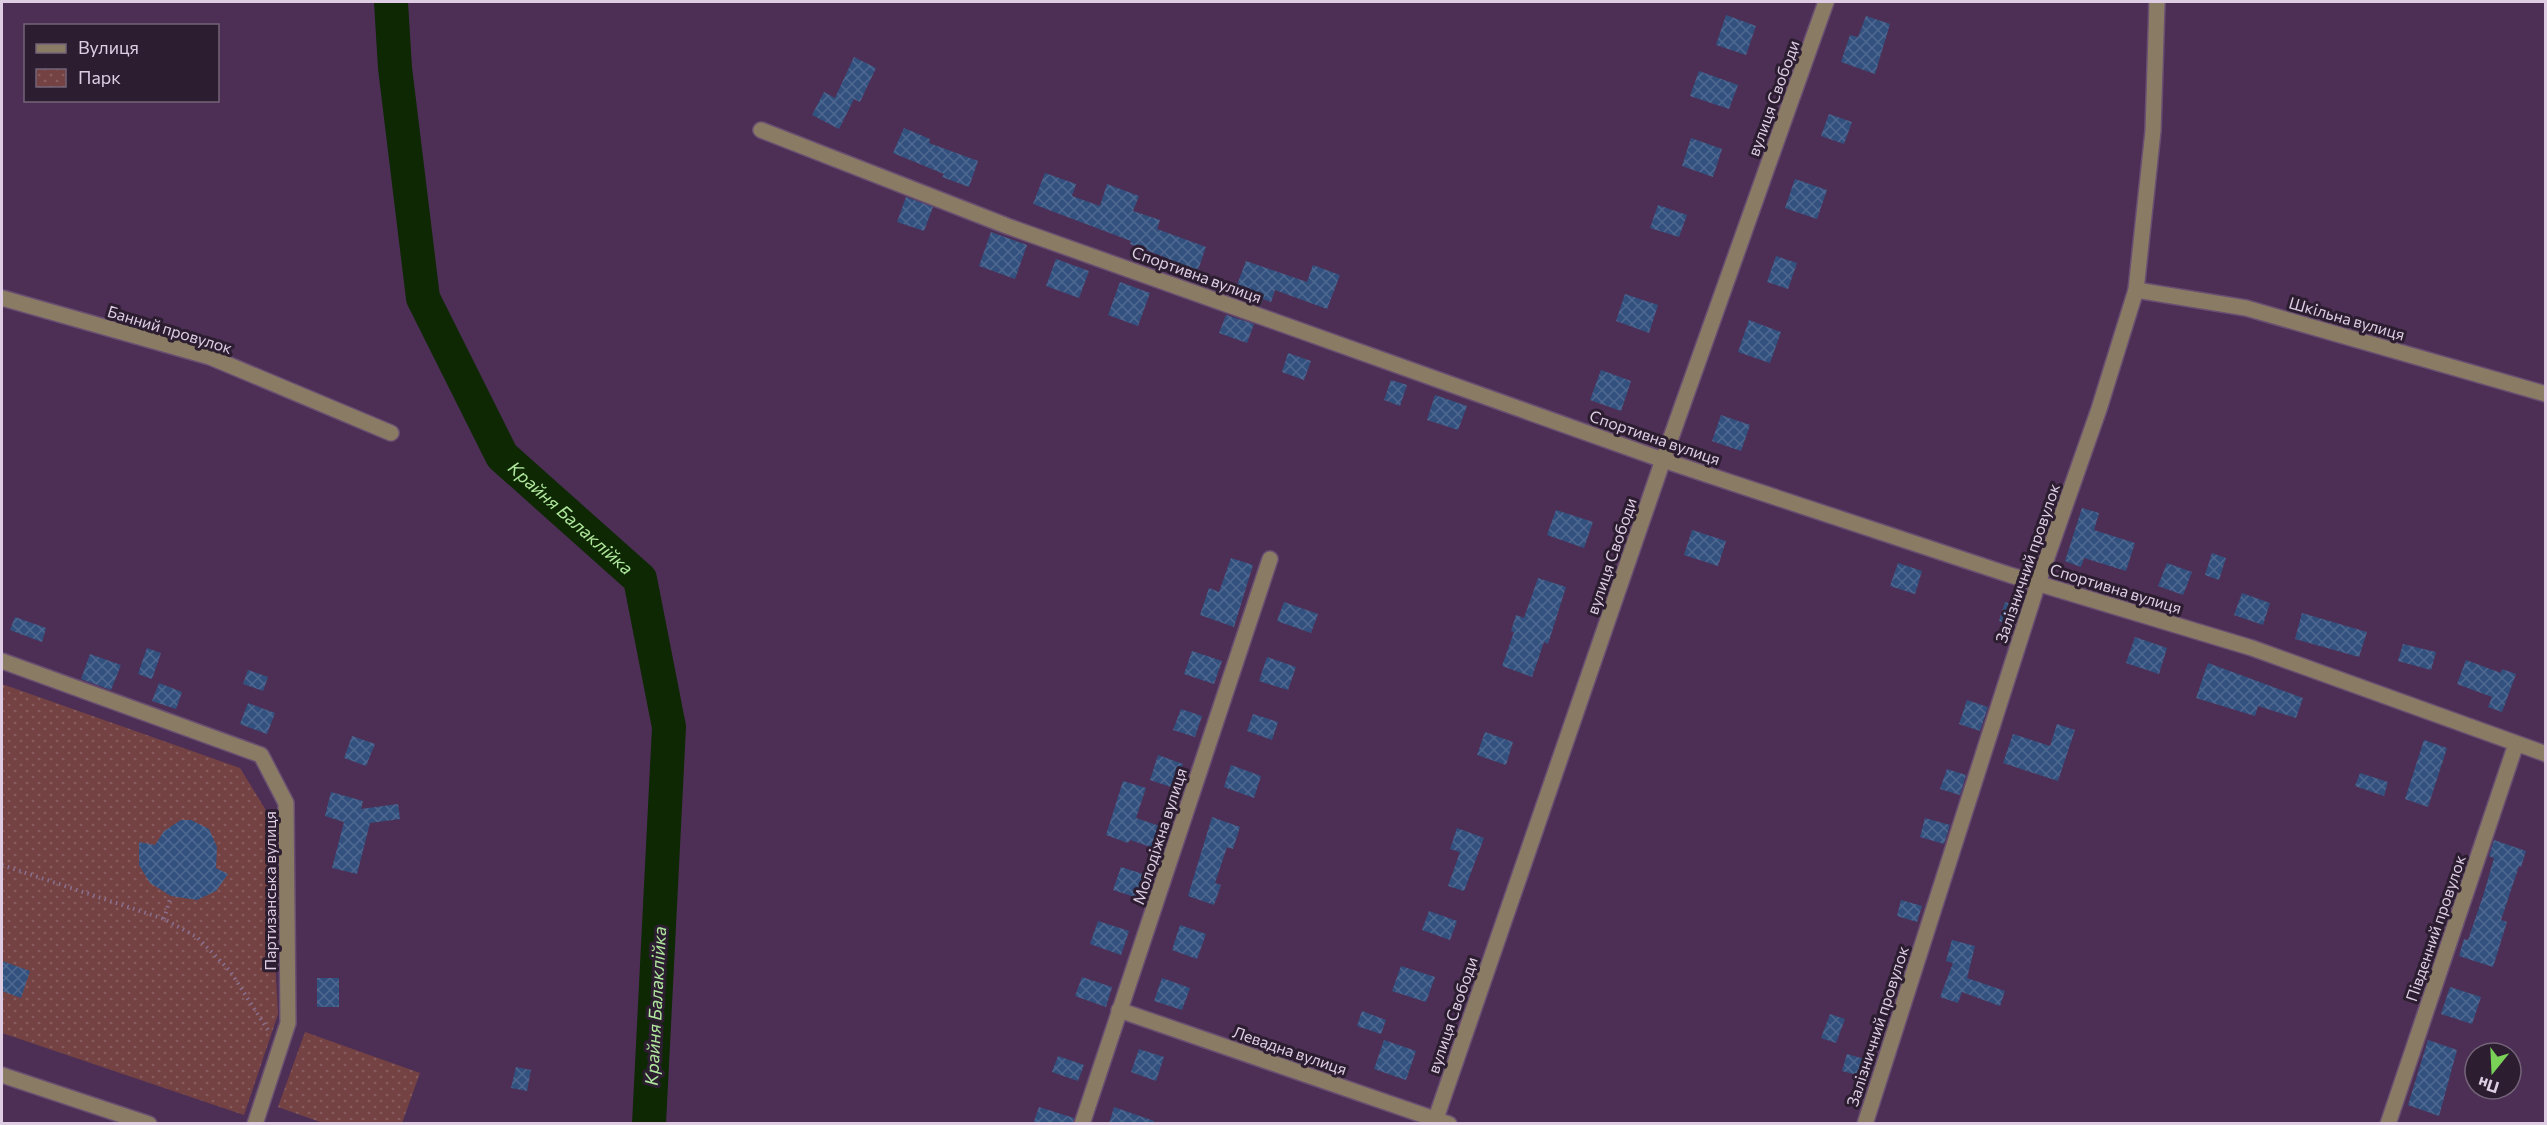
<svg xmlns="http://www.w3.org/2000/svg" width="2547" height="1125" font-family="Commissioner,sans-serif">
<defs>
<pattern id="park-dots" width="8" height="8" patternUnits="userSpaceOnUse" patternTransform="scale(1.5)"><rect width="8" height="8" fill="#744243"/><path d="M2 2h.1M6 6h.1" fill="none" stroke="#875c5e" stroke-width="1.8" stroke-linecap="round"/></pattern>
<pattern id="building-cross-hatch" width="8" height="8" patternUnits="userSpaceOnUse" patternTransform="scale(1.5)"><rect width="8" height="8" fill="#32517f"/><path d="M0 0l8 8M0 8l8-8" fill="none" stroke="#4f6991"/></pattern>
</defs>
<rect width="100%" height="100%" fill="#4d2f56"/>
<g fill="url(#park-dots)">
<polygon points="2,684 240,768 267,812 278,1014 244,1115 2,1033"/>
<polygon points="305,1032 420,1073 402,1123 323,1123 278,1107"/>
</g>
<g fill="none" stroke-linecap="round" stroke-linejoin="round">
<path stroke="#0e2804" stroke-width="34" id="s1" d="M 391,2 L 395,68 L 423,298 L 502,456 L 640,579 L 669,727 L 649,1124"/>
</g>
<g fill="url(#building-cross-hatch)">
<polygon points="1726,15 1756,26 1746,55 1716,45"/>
<polygon points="1866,16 1890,24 1875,74 1841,62 1850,35 1858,37"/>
<polygon points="854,57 876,68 860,102 854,99 839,129 812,115 824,92 835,98"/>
<polygon points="1699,71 1738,85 1729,109 1690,96"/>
<polygon points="1829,114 1852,122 1844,144 1821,136"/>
<polygon points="904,128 930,139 929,143 978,161 969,187 942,177 944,174 893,153"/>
<polygon points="1691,138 1722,149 1713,177 1682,166"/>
<polygon points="1045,173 1076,184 1072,196 1100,206 1107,184 1139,196 1133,211 1160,220 1157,229 1206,247 1197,273 1165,262 1167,258 1130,244 1131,241 1033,204"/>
<polygon points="1795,179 1827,190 1817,219 1785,208"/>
<polygon points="906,197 933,207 924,231 897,222"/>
<polygon points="1658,205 1687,215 1679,237 1650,228"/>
<polygon points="991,232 1027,245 1015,279 979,266"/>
<polygon points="1776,256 1797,263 1788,289 1767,282"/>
<polygon points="1056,259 1089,271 1079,298 1046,286"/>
<polygon points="1246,261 1307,282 1313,265 1340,275 1327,309 1275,290 1271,302 1263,299 1260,306 1233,296"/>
<polygon points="1120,282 1150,293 1138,326 1108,315"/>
<polygon points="1625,294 1658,305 1649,333 1616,321"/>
<polygon points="1226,315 1254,324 1247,343 1219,333"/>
<polygon points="1749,320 1781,332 1770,363 1738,352"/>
<polygon points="1288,353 1311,361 1304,380 1282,372"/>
<polygon points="1601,370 1631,381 1621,411 1590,400"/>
<polygon points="1391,380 1407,385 1400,406 1384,400"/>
<polygon points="1435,395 1467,406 1458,430 1427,420"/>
<polygon points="1721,415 1750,425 1741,451 1712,441"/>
<polygon points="2082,508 2099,513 2094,530 2135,543 2126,571 2084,558 2081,567 2065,561"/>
<polygon points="1556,510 1593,522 1584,548 1547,535"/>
<polygon points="1692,530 1726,541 1718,566 1684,555"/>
<polygon points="2212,553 2226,558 2219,580 2205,575"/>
<polygon points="1231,558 1253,565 1234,627 1200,615 1209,588 1219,592"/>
<polygon points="1898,563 1922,571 1915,594 1890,586"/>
<polygon points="2167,563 2192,572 2183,595 2158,586"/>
<polygon points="1538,578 1566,587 1548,644 1544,642 1532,677 1502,666 1514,632 1511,631 1516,615 1524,618"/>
<polygon points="2242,593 2270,603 2263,625 2234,615"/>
<polygon points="1284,602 1318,614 1311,633 1277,621"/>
<polygon points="2005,602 2020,607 2014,626 1999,621"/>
<polygon points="2302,613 2367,632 2359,657 2295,639"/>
<polygon points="15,617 46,628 42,642 10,630"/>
<polygon points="2135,637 2167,648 2159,674 2126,663"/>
<polygon points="2403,644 2436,652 2431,670 2398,661"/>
<polygon points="147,648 161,653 152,679 138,674"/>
<polygon points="1192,651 1222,661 1214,684 1184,674"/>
<polygon points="90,654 121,665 111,690 81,679"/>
<polygon points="1267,657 1296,667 1288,690 1259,681"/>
<polygon points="2466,660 2501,673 2502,669 2516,674 2502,712 2488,707 2492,697 2457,684"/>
<polygon points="2208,663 2303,698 2296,718 2258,706 2255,716 2196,698"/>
<polygon points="248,670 268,677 263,691 243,684"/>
<polygon points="159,683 182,692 176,709 152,701"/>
<polygon points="1967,700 1988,707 1980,731 1959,724"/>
<polygon points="248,703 275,713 267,734 240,724"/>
<polygon points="1181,709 1202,716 1195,737 1173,730"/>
<polygon points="1253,714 1278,722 1272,740 1247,731"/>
<polygon points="2057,724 2075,730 2058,781 2003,763 2013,734 2050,746"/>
<polygon points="1485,732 1513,742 1506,765 1477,755"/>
<polygon points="352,736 375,744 366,766 344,758"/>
<polygon points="2424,740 2447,748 2428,807 2405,799"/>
<polygon points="1158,755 1183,764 1174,788 1150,780"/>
<polygon points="1231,765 1261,776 1254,798 1224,787"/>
<polygon points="1947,769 1966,775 1960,795 1940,789"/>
<polygon points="2360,773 2388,782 2384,796 2355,786"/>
<polygon points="1123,781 1146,788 1136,818 1168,829 1160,850 1130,840 1128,843 1106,835"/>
<polygon points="331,792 363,801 361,809 398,804 400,819 370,823 357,874 332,868 344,822 325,816"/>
<polygon points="1212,817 1240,827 1233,849 1227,847 1215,883 1221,885 1214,905 1188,896"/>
<polygon points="1925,818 1950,825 1944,844 1920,837"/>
<polygon points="181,820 191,820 209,829 217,847 216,868 228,874 216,891 197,900 171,896 150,883 139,865 139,842 155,845 164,831"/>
<polygon points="1457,828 1484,838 1464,891 1448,886 1460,852 1450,849"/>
<polygon points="2494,840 2526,851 2521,867 2519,866 2501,920 2507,922 2493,967 2459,956 2464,939 2468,940 2484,893 2494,858 2489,856"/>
<polygon points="1121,867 1146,875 1138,898 1113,890"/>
<polygon points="1901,900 1922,906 1917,922 1897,916"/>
<polygon points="1429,911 1457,921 1450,940 1422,930"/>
<polygon points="1098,921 1129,931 1121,955 1090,944"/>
<polygon points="1180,925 1206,934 1197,959 1172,950"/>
<polygon points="1952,940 1975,946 1967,978 2005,991 2000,1006 1962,992 1958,1003 1940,997 1953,963 1946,961"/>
<polygon points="2,961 30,971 21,998 2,991"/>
<polygon points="1401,966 1435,977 1426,1002 1392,991"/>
<polygon points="1082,977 1112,987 1106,1007 1075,996"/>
<rect x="317" y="978" width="22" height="29"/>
<polygon points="1162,978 1190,988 1182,1010 1154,1001"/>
<polygon points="2450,987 2481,997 2472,1024 2441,1014"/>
<polygon points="1362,1011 1386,1020 1381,1034 1357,1026"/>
<polygon points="1830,1014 1845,1019 1836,1043 1821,1038"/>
<polygon points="1384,1040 1416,1051 1406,1080 1374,1069"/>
<polygon points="2428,1040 2457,1050 2439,1116 2408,1105"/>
<polygon points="1139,1049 1164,1057 1156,1081 1131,1072"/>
<polygon points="1847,1054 1875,1062 1869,1078 1842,1071"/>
<polygon points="1058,1056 1084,1065 1078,1081 1052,1072"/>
<polygon points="516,1067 531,1070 527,1091 511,1088"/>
<polygon points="1039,1107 1074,1118 1073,1124 1033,1124"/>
<polygon points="1114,1107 1154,1121 1154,1124 1109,1124"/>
</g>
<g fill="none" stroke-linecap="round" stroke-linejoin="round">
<defs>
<g id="minor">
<polyline points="761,130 1007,226 1663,460 2010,575 2252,648 2546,754"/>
<polyline points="2136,290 2246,308 2546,394"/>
<polyline points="2,298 210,357 391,433"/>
<polyline points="2,661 261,755 286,803 288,1023 255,1124"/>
<polyline points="1119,1010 1449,1124"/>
<polyline points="2,1075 149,1124"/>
<polyline points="1082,1124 1270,559"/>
<polyline points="1434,1124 1663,460 1826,2"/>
<polyline points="1865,1124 2038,583 2099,409 2136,290 2153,131 2157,2"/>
<polyline points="2388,1124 2516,744"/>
</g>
</defs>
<use href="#minor" stroke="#6a4f72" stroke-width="18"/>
<g stroke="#8a7191" stroke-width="4" stroke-dasharray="1.5 4.5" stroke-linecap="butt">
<polyline points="2,865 164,919 197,937 230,971 268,1030"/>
<polyline points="164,919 171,896"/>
</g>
<use href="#minor" stroke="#8a7b64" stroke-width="15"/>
</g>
<g text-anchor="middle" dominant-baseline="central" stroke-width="6" stroke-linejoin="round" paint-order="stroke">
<g font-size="16" fill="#dfcde4" stroke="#2c1e30">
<text transform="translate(1773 98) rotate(-70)">вулиця Свободи</text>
<text transform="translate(1197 274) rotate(20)">Спортивна вулиця</text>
<text transform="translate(2347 318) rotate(16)">Шкільна вулиця</text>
<text transform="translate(170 329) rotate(17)">Банний провулок</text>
<text transform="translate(1655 437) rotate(19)">Спортивна вулиця</text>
<text transform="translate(1611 556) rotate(-71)">вулиця Свободи</text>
<text transform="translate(2027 563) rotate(-71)">Залізничний провулок</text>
<text transform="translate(2116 588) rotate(17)">Спортивна вулиця</text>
<text transform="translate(1159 836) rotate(-72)">Молодіжна вулиця</text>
<text transform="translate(269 891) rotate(-90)">Партизанська вулиця</text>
<text transform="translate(2435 928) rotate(-71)">Південний провулок</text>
<text transform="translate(1452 1015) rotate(-71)">вулиця Свободи</text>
<text transform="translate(1877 1026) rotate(-72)">Залізничний провулок</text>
<text transform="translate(1290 1050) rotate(19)">Левадна вулиця</text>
</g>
<g font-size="18" font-style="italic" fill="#b0e89d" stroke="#2c1e30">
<text stroke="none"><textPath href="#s1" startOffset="567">Крайня Балаклійка</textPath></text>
<text transform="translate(655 1006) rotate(-87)">Крайня Балаклійка</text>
</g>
</g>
<rect width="2547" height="1125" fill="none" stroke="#dfcde4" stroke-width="6"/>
<rect x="24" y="24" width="195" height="78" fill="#2c1e30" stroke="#746478" stroke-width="1.5"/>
<rect x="36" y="44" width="30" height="9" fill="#8a7b64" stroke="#746478" stroke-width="1.5"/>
<text x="78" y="54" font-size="18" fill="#dfcde4">Вулиця</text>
<rect x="36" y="69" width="30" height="18" fill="url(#park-dots)" stroke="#746478" stroke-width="1.5"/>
<text x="78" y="84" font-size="18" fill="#dfcde4">Парк</text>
<g transform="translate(2493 1071) rotate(198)"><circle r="28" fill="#2c1e30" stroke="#746478" stroke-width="1.5"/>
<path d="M0-4.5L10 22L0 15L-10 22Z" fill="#79d158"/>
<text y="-9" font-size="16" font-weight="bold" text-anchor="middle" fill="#dfcde4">Пн</text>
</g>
</svg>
